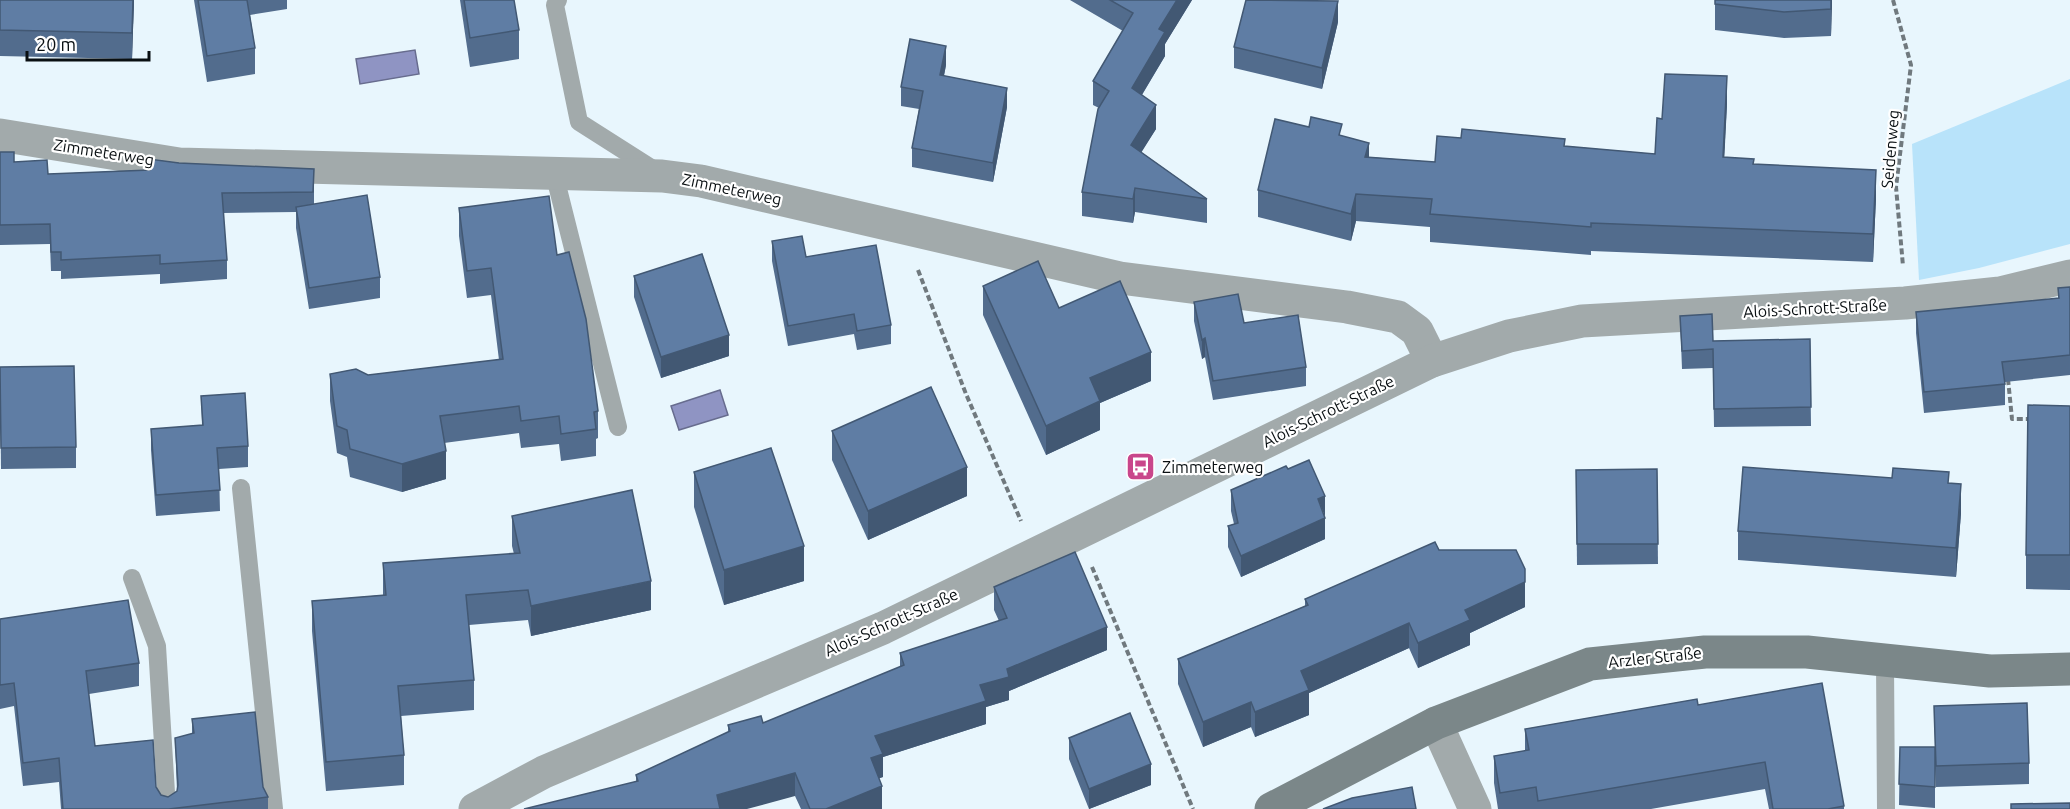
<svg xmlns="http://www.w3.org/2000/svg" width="2070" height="809" font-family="Ubuntu,sans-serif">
<rect width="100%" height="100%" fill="#e8f6fd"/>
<polygon fill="#b8e3fa" points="2070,79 2070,244 1979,268 1919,280 1912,144"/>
<g fill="#8f94c3" stroke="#676c8e" stroke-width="1.5">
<polygon points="415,50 419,74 360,84 356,59"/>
<polygon points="720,390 728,415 679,430 671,406"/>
</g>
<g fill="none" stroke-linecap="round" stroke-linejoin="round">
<g stroke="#70797e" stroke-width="4" stroke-dasharray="6 3" stroke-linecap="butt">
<polyline points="1893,0 1911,65 1896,187 1903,266"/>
<polyline points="918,270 966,394 1021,521"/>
<polyline points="2008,379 2012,419 2030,419"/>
<polyline points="1092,567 1193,809"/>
</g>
<g stroke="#a2aaab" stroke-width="18">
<polyline points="558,0 555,5 579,122 656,171"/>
<polyline points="554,173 618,427"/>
<polyline points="241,488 274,809"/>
<polyline points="132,578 157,646 167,809"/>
<polyline points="1885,661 1886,809"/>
</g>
<g stroke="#a2aaab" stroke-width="33">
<polyline points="0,135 179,164 662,176 701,181 1120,278 1347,307 1398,317 1417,331 1432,361"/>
<polyline points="1436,723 1475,809"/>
<polyline points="475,809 544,772 883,628 1432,361 1509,336 1582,321 1905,303 2000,293 2070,276"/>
</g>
<polyline stroke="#7b8789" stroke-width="33" points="1271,809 1436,723 1590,664 1705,652 1807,652 1990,671 2070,669"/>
</g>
<g fill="#526c8d">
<polygon points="0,0 134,0 132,59 0,56"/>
<polygon points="194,0 287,0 287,9 250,15 255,48 255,74 207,82"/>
<polygon points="460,0 514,0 519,30 519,59 470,67"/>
<polygon points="1070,0 1192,0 1165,44 1165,56 1142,95 1156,129 1141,152 1207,199 1207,223 1135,212 1133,223 1082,216 1082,192 1099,108 1093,105 1093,81 1123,31"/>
<polygon points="1715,0 1832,0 1831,36 1784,38 1715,30"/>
<polygon points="1338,22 1322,89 1234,68 1234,47"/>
<polygon points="946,65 944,76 1007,107 993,182 912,167 912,148 919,109 901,106 901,87"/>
<polygon points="1727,104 1724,157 1754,164 1876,198 1873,262 1591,251 1591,255 1430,242 1430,227 1356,221 1351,241 1258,217 1258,190 1342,136 1369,157 1435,162 1565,146 1655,154 1662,119"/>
<polygon points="0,152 14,162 48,174 149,170 149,159 179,163 314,169 314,204 380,277 380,298 309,309 296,228 296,212 223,213 227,260 227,279 160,284 160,274 61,279 61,271 51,271 50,244 0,245"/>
<polygon points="459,208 557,255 598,411 598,438 596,439 596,456 561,461 559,444 521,448 519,433 444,443 446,479 402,492 350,477 347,457 337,453 330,401 330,374 368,375 499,360 491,295 467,298 459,236"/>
<polygon points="772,241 806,257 891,325 891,344 857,350 854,334 788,346 772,261"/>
<polygon points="634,276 729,356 661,378 634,297"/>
<polygon points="983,286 1059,308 1151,381 1100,403 1100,430 1046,455 983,315"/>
<polygon points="2070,287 2070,375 2005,382 2005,405 1924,413 1916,333 1916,312 2058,299 2058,288"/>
<polygon points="1194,302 1244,323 1306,367 1306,386 1213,400 1205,357 1202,359 1194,321"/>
<polygon points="1680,316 1713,341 1810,339 1811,426 1714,427 1713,368 1682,369"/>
<polygon points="0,367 76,447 76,468 1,469"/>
<polygon points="201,396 248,446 248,467 219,469 220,511 156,516 151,450 151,429 202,425"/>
<polygon points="2070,406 2070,590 2026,589 2026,555"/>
<polygon points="832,431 967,496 868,540 832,460"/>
<polygon points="1288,469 1325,517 1325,539 1241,577 1228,547 1228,526 1234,524 1231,511 1231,490"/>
<polygon points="1657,469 1658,564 1577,565 1576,470"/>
<polygon points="694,472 804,581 724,605 694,507"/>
<polygon points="1949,483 1961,513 1956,577 1738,560 1738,531"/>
<polygon points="512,516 651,610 531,636 528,620 469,625 474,680 474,710 401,716 404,755 404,785 326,791 312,631 312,601 383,595 383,563 514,554 512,546"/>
<polygon points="1439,550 1525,607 1470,633 1470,645 1418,668 1409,648 1309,693 1309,715 1255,737 1251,727 1203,747 1178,684 1178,659 1305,606 1305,599"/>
<polygon points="994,587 1107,650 1009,691 1009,700 986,707 986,724 883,757 883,777 879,778 882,809 801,809 795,796 636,782 636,775 728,732 728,725 763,723 900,667 900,653 999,621 994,610"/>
<polygon points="0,619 139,663 139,686 89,694 95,746 156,787 161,795 168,797 177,791 175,738 192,734 192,719 263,787 268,797 268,809 61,809 59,782 23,786 14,706 0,709"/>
<polygon points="1698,705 1844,806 1844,809 1769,809 1765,789 1651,809 1498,809 1494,783 1494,756 1525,751 1525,729"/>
<polygon points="1934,706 2029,763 2029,784 1936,787 1935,768 1935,808 1899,805 1900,747 1935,747"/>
<polygon points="1069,738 1151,785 1089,809 1069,759"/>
</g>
<g fill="#425873">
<polygon points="133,0 134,0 132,59 132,33"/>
<polygon points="1177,0 1192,0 1165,44 1165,56 1132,111 1132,88 1159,29"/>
<polygon points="1831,0 1832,0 1831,36"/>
<polygon points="1338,1 1338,22 1322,89 1322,68"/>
<polygon points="946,46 946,65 940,94 940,75"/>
<polygon points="1727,76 1727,104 1723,184 1723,157"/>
<polygon points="1007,88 1007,107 993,182 993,163"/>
<polygon points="1156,105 1156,129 1131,169 1131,145"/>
<polygon points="1369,143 1369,170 1365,157"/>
<polygon points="1876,170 1876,198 1873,262 1873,234"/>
<polygon points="1135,188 1135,212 1133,223 1133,199"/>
<polygon points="1356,194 1356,221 1351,241 1351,214"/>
<polygon points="729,335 729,356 661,378 661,357"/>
<polygon points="1205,338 1205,357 1202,359 1202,340"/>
<polygon points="1151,352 1151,381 1100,403 1100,430 1046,455 1046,426 1090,378"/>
<polygon points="446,451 446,479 402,492 402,464"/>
<polygon points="967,467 967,496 868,540 868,511"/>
<polygon points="1961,484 1961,513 1956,577 1956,548"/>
<polygon points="1325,496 1325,517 1318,499"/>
<polygon points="1325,518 1325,539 1241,577 1241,556"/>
<polygon points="804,546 804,581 724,605 724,570"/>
<polygon points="651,581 651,610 531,636 531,606"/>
<polygon points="1525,582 1525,607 1470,633 1470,645 1418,668 1418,643 1465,610"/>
<polygon points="1409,623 1409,648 1309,693 1309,715 1255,737 1255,712 1301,671"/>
<polygon points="1107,627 1107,650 1009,691 1009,700 986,707 986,724 883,757 883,777 871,781 871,758 875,736 980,685 1007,669"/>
<polygon points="1251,702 1251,727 1203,747 1203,722"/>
<polygon points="1151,764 1151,785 1089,809 1089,789"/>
<polygon points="795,773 795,796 747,809 717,809 717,795"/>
<polygon points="882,786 882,809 826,809"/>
</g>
<g fill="#5f7da4" stroke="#425873" stroke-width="1.5">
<polygon points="0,0 133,0 132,33 0,30"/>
<polygon points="198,0 247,0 255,48 207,56"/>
<polygon points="464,0 514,0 519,30 470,38"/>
<polygon points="1110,0 1177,0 1159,29 1165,32 1132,88 1156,105 1131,145 1207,199 1135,188 1133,199 1082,192 1098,109 1109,91 1093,81 1133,13"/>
<polygon points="1246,0 1338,1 1322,68 1234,47"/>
<polygon points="1715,0 1831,0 1831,9 1784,12 1715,4"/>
<polygon points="910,39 946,46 940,75 1007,88 993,163 912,148 923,91 901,87"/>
<polygon points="1665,74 1727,76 1723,157 1754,159 1753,164 1876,170 1873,234 1591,223 1591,227 1430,214 1432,199 1356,194 1351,214 1258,190 1275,119 1309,127 1311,117 1342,124 1339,135 1369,143 1365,157 1435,162 1437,136 1461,138 1462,129 1565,139 1564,146 1655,154 1657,118 1662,119"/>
<polygon points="0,152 14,152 14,162 47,160 48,174 150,170 149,159 179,163 314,169 313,192 222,193 227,260 160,264 160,255 61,260 61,252 51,252 50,224 0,225"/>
<polygon points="367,195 380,277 309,288 296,207"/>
<polygon points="549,196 557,255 569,252 586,319 598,411 594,412 596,429 561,434 559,416 521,421 519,406 440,416 446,451 402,464 350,449 347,430 337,426 330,374 356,369 368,375 503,359 491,268 467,271 459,208"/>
<polygon points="802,236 806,257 876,245 891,325 857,331 854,314 788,326 772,241"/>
<polygon points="702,254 729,335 661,357 634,276"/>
<polygon points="1038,261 1059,308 1120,281 1151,352 1090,378 1100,401 1046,426 983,286"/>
<polygon points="2070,287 2070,355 2002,362 2005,384 1924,392 1916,312 2059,298 2058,288"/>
<polygon points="1238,294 1244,323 1298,315 1306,367 1213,381 1205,338 1202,340 1194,302"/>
<polygon points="1712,314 1713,341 1810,339 1811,407 1714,409 1713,349 1682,351 1680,316"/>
<polygon points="74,366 76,447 1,448 0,367"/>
<polygon points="931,387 967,467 868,511 832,431"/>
<polygon points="245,393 248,446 217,448 220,490 156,495 151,429 203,425 201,396"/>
<polygon points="2028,405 2070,406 2070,555 2026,555"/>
<polygon points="771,448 804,546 724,570 694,472"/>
<polygon points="1309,460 1325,496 1318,499 1325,518 1241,556 1228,526 1238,523 1231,490 1286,466 1288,469"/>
<polygon points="1743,467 1892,478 1893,468 1949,472 1948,483 1961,484 1956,548 1738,531"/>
<polygon points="1657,469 1658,544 1577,544 1576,470"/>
<polygon points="632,490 651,581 531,606 528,590 466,595 474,680 398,686 404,755 326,762 312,601 386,595 383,563 520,553 512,516"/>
<polygon points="1435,542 1439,550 1516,550 1525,569 1525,582 1465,610 1470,620 1418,643 1409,623 1301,671 1309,690 1255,712 1251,702 1203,722 1178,659 1308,605 1305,599"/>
<polygon points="1075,552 1107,627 1007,669 1009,677 980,685 986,701 875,736 883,754 871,758 882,786 826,809 810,809 795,773 717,795 720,809 524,809 638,781 636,775 730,731 728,725 761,716 763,723 904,665 900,653 1007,618 994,587"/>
<polygon points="128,600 139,663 86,671 95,746 153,740 156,787 161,795 168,797 177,791 178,785 175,738 194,733 192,719 255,712 263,787 268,797 169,809 63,809 59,758 23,763 14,683 0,685 0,619"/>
<polygon points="1822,683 1844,806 1828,809 1773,809 1765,762 1538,801 1536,787 1500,793 1494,756 1529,750 1525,729 1697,699 1698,705"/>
<polygon points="2027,703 2029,763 1936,766 1934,706"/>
<polygon points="1130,713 1151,764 1089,789 1069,738"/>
<polygon points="1900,747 1935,747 1935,787 1899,784"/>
<polygon points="1412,787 1416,809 1323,809 1352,798"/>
<polygon points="2070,803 2070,809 2011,809 2011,804"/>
</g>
<defs>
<symbol id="bus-square" viewBox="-11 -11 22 22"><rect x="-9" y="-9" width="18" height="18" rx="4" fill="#c9468b" stroke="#fff"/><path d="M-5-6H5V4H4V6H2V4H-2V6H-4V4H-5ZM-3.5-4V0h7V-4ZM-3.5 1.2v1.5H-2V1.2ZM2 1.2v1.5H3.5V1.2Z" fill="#fff"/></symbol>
</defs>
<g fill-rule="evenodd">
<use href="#bus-square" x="1124" y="450" width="33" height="33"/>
</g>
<g text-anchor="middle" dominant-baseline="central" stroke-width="4.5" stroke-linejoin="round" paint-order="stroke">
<g font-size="16" fill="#090f12" stroke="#fff">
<text transform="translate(1890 149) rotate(-85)">Seidenweg</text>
<text transform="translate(104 152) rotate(9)">Zimmeterweg</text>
<text transform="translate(732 189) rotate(12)">Zimmeterweg</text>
<text transform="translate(1815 308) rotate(-3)">Alois-Schrott-Straße</text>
<text transform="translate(1328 411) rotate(-26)">Alois-Schrott-Straße</text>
<text transform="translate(891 622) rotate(-24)">Alois-Schrott-Straße</text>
<text transform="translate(1655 657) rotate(-6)">Arzler Straße</text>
</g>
<g font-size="16" fill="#090f12" stroke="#fff" text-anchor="start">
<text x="1162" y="467">Zimmeterweg</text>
</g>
</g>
<path d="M27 51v9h122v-9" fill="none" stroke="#090f12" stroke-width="3"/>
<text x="36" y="51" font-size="18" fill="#090f12" stroke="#ffffff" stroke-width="4.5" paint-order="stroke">20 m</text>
</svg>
